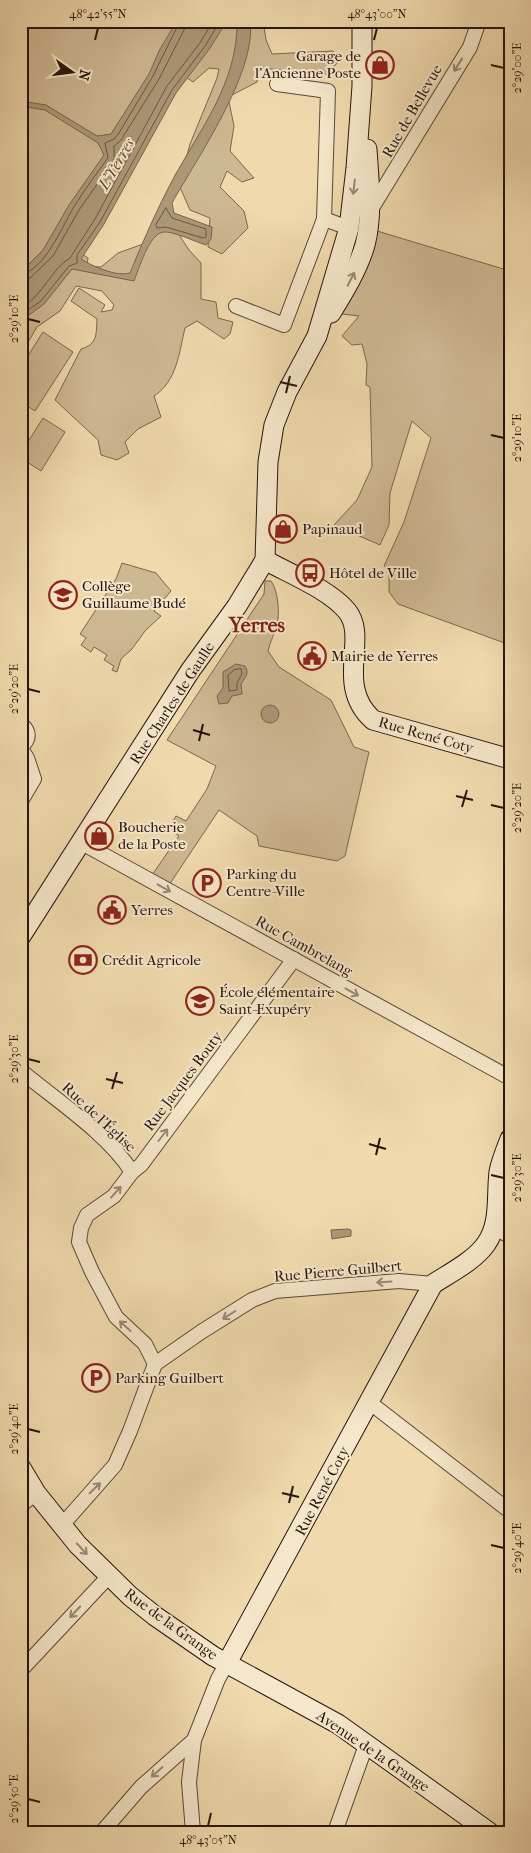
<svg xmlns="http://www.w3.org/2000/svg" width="531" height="1853" font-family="'IM FELL French Canon',serif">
<rect width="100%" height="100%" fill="#f0daad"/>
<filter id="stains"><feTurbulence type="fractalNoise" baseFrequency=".004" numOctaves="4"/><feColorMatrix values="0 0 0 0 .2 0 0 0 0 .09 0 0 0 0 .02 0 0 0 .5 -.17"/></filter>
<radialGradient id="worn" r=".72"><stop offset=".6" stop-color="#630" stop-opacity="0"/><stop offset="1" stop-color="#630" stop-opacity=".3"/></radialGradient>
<g fill="#ceb892" stroke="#7a6650">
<path d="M 21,21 L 180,21 C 134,105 85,207 21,277 Z"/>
<polygon points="222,21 225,23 227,21 278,21 264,27 266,40 272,54 333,51 339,61 327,74 259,68 257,82 228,97 234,126 230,151 254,178 242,182 227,171 220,187 244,211 248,228 222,254 208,247 210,218 190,210 179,185 190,144 217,78 219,69 209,68 193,82 179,72"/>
<path d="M 174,227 L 189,250 L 201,263 L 201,299 L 216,302 L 218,318 L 233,322 L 230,334 L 224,339 L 197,321 L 185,328 C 179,353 177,381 154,396 L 161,417 L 138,429 L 125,442 L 129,453 L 117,460 L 101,455 L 98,440 L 55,400 L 81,349 C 98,344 96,334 97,319 L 71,301 L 79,288 L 105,305 L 101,312 L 112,310 L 114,305 L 102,291 L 76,286 L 60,311 L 37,327 L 21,354 L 21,311 L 79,252 L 88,258 L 87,266 L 101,267 L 118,253 L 143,244 L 157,232 Z"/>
<polygon points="377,231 510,271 510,645 398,604 389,592 389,568 384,566 404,522 431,438 412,421 390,493 389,525 380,545 334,525 357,500 372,467 370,387 366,385 367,364 362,344 352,345 342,336 359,316 342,314 361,274"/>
<polygon points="43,332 73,352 35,411 21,402 21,367"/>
<polygon points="43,418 65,432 41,471 21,458 21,453"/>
<polygon points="122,563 156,573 171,591 154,611 161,616 145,631 132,649 121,659 117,672 112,670 114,666 104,660 107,655 94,647 91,652 81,645 86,638 80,634 116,579"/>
<path d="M 265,581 L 271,581 C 278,590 280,614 277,624 C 275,634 270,641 268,651 L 279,667 L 331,700 L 354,747 L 369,752 L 345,856 L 337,861 L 259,846 L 257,836 L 219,810 L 169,885 L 152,875 L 179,836 L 168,829 L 176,816 L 186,821 L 207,789 L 216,766 L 167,740 L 264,594 Z"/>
</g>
<g fill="#ac9777" stroke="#77634d">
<path d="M 177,21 L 227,21 L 210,48 L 176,93 L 104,224 L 81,259 C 92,266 116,277 130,273 C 143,241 157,209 173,179 C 201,128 238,82 237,21 L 250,21 C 257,72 197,158 172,203 L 174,213 L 212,227 L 211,239 L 206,245 C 196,242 173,231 164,232 C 149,233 139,269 134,281 L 72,269 L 44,304 L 21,321 L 21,272 L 43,250 L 69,205 L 104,155 L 98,143 L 45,110 L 21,106 L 21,101 L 46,105 L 97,136 L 111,134 L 149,74 L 160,49 Z"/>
<path d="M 236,664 L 245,666 C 250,674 245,677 241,684 L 242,694 L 232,696 L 228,703 L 219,704 L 217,696 L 223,688 L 223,672 Z"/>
<circle cx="270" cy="714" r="9"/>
<polygon points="348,1229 351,1230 351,1236 332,1239 331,1230"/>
</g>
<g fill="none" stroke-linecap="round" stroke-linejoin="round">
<g stroke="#6a5642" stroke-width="1">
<polygon points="166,208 172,218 206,229 206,237 203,238 166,227 157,228 156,225"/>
<path d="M 21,274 C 44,272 64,223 75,205 C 85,189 96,174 108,158 L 105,143 L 114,139 L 119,133 L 153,76 L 180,21"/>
<polyline points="21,280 30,278 53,256 79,210 114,160 114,146 121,140 159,79 185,28 186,21"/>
<path d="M 21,308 C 43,296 51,269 70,258 L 95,219 L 167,86 L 200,43 L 213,21"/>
<polyline points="21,315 41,301 69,266 77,263 77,255 100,222 172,90 205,46 220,21"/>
<polygon points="241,669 242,674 237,683 237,690 229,691 228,675 234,670"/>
</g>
<defs>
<g id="street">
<polyline points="277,84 328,91 324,219 349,228"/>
<polyline points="370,211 470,47 479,21"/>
<polyline points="236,306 284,325 324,219"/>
<path d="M 21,724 C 30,731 30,739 21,747"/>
<polyline points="21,749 27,758 34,779 21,801"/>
<polyline points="82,843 510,1078"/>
<path d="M 21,1071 C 56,1100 108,1134 132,1172 L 114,1196 L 87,1215 L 81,1228 L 79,1242 L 92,1272 L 116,1317 L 145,1344 L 155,1364"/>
<polyline points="132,1172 141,1165 294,959"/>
<polyline points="494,1228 510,1236"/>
<polyline points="369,1402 507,1509"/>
<polyline points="21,1505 36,1493"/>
<polyline points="63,1524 115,1465 130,1431 155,1364 201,1332 252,1300 275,1291 399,1281 433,1284"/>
<polyline points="21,1670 109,1576"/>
<polyline points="102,1832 141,1787 194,1740 218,1679 227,1663"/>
<polyline points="193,1832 189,1782 194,1740"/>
<polyline points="335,1832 366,1745"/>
</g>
<g id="secondary">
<path d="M 331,313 C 344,292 358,269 365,245 C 373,215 369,180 367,149"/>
<path d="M 265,560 C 290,574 330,590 347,611 C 369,638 334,685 373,720 L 510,759"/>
<polyline points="21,936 190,671 237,606 265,560 268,462 274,425 287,392 317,336 349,228 356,168 362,86 362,21"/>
<polyline points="21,1468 36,1493 78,1545 130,1596 155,1616 213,1656 338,1724 489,1832"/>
<path d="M 227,1663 L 433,1284 C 450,1273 474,1261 486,1244 C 501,1223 496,1196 499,1172 C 501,1161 506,1149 510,1139"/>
</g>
</defs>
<use href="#street" stroke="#594636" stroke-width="16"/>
<use href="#secondary" stroke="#27140e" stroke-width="21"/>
<use href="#street" stroke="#f5e7ca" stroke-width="14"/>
<use href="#secondary" stroke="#f5e7ca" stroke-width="19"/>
</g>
<defs><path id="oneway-shaft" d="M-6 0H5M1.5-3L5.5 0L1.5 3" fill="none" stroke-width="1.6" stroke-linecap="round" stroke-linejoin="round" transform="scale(1.25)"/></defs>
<g stroke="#988875">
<use href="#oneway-shaft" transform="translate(458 65) rotate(122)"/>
<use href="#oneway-shaft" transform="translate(354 187) rotate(96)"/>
<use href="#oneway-shaft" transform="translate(351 279) rotate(-63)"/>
<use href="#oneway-shaft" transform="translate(164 888) rotate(29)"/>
<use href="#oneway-shaft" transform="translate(352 992) rotate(29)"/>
<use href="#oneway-shaft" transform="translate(163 1135) rotate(-53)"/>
<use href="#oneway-shaft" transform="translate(116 1192) rotate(-48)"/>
<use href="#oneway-shaft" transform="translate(384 1282) rotate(176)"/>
<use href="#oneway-shaft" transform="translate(229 1315) rotate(148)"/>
<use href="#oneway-shaft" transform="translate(125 1326) rotate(-138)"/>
<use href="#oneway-shaft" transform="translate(95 1488) rotate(-44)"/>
<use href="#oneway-shaft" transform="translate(82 1549) rotate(47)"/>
<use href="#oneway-shaft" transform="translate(75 1612) rotate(133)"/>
<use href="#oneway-shaft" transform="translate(157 1772) rotate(138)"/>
</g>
<path fill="none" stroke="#27140e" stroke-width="2" d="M 95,40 L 98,28M 374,40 L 377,28M 491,65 L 504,68M 28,319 L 40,322M 280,382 L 297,386M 286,393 L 290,376M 491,435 L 504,438M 28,689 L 40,692M 193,730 L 210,735M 199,741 L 203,724M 456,796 L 473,800M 491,805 L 504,808M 462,807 L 467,790M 28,1059 L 40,1062M 106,1079 L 123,1083M 112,1089 L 117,1072M 369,1144 L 386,1149M 376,1155 L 380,1138M 491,1175 L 504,1178M 28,1429 L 40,1432M 282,1493 L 299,1497M 289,1503 L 293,1486M 491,1545 L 504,1548M 28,1799 L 40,1802M 208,1826 L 211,1813"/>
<defs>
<symbol id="shop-ring" viewBox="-11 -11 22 22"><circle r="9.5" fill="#f5e7ca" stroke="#8f2418" stroke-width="1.5"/><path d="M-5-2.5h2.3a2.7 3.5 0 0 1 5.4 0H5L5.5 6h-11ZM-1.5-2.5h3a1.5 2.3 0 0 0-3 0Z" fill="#8f2418"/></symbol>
<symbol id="bus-ring" viewBox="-11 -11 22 22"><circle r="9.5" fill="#f5e7ca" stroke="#8f2418" stroke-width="1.5"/><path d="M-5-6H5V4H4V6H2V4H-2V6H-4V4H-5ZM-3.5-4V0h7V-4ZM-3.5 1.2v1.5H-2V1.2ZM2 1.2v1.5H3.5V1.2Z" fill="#8f2418"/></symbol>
<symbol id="school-ring" viewBox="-11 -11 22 22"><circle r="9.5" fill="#f5e7ca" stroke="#8f2418" stroke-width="1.5"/><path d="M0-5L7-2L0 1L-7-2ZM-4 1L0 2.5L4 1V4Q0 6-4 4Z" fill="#8f2418"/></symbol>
<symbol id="civic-ring" viewBox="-11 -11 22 22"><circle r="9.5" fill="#f5e7ca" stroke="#8f2418" stroke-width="1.5"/><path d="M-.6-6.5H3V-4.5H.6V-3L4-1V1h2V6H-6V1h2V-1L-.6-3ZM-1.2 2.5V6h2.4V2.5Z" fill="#8f2418"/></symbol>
<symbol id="parking-ring" viewBox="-11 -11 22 22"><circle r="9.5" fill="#f5e7ca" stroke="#8f2418" stroke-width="1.5"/><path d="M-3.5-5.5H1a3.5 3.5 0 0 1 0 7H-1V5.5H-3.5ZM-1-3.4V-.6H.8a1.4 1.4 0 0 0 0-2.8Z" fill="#8f2418"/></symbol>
<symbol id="bank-ring" viewBox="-11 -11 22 22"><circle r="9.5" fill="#f5e7ca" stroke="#8f2418" stroke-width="1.5"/><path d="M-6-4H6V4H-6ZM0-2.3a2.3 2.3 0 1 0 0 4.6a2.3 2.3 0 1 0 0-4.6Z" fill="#8f2418"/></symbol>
</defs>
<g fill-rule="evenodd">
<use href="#shop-ring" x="364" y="49" width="32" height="32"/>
<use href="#shop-ring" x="267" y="513" width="32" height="32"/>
<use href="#bus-ring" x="294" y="557" width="32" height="32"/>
<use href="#school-ring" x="47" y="579" width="32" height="32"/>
<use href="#civic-ring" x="296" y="640" width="32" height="32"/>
<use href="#shop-ring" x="83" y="820" width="32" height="32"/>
<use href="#parking-ring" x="191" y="867" width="32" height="32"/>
<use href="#civic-ring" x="96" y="894" width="32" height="32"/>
<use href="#bank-ring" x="67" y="944" width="32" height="32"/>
<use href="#school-ring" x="184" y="985" width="32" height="32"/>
<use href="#parking-ring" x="80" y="1362" width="32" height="32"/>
</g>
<g text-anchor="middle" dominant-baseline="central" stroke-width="4" stroke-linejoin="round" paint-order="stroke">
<g font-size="15" fill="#27140e" stroke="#f5e7ca" text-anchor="start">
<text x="361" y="56" text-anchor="end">Garage de<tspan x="361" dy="17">l'Ancienne Poste</tspan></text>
<text x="302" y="529">Papinaud</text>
<text x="329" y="573">Hôtel de Ville</text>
<text x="82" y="586">Collège<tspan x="82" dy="17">Guillaume Budé</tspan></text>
<text x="331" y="656">Mairie de Yerres</text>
<text x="118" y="827">Boucherie<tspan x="118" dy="17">de la Poste</tspan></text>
<text x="226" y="874">Parking du<tspan x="226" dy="17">Centre-Ville</tspan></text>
<text x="131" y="910">Yerres</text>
<text x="102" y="960">Crédit Agricole</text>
<text x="219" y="992">École élémentaire<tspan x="219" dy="17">Saint-Exupéry</tspan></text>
<text x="115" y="1378">Parking Guilbert</text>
</g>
<g font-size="15" fill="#27140e" stroke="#f5e7ca">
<text transform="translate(412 111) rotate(-60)">Rue de Bellevue</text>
<text transform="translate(172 703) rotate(-57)">Rue Charles de Gaulle</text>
<text transform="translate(426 735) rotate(16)">Rue René Coty</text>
<text transform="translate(304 946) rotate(29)">Rue Cambrelang</text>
<text transform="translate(183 1081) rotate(-53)">Rue Jacques Bouty</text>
<text transform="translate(99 1117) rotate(43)">Rue de l'Église</text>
<text transform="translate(338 1271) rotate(-5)">Rue Pierre Guilbert</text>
<text transform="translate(322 1491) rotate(-62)">Rue René Coty</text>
<text transform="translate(171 1624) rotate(36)">Rue de la Grange</text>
<text transform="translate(373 1751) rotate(34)">Avenue de la Grange</text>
</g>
<g font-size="16" font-style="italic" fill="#5c4838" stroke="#f5e7ca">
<text transform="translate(116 164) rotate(-60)">L'Yerres</text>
</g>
<g font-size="20" font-weight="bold" fill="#7a1f14" stroke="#f5e7ca">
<text x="257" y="625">Yerres</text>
</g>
</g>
<rect width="531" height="1853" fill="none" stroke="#f0daad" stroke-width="55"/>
<g transform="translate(72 72) rotate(104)" stroke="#f5e7ca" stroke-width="4" paint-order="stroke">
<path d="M0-4L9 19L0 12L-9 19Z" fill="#27140e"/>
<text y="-8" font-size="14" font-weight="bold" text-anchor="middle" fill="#27140e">N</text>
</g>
<rect x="28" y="28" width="476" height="1798" fill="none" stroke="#27140e" stroke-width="2"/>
<g font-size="12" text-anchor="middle" fill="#27140e">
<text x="98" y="18">48°42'55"N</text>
<text x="377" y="18">48°43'00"N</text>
<text transform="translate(517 68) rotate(-90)" y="4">2°29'00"E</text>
<text transform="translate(14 319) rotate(-90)" y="4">2°29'10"E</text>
<text transform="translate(517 438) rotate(-90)" y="4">2°29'10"E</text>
<text transform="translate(14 689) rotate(-90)" y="4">2°29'20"E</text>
<text transform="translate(517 808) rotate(-90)" y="4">2°29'20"E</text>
<text transform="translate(14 1059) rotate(-90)" y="4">2°29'30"E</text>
<text transform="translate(517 1178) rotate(-90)" y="4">2°29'30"E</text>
<text transform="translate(14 1429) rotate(-90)" y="4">2°29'40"E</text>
<text transform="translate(517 1548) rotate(-90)" y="4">2°29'40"E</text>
<text transform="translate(14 1799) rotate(-90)" y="4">2°29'50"E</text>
<text x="208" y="1844">48°43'05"N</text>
</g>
<rect width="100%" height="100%" filter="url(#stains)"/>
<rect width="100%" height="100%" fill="url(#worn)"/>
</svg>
